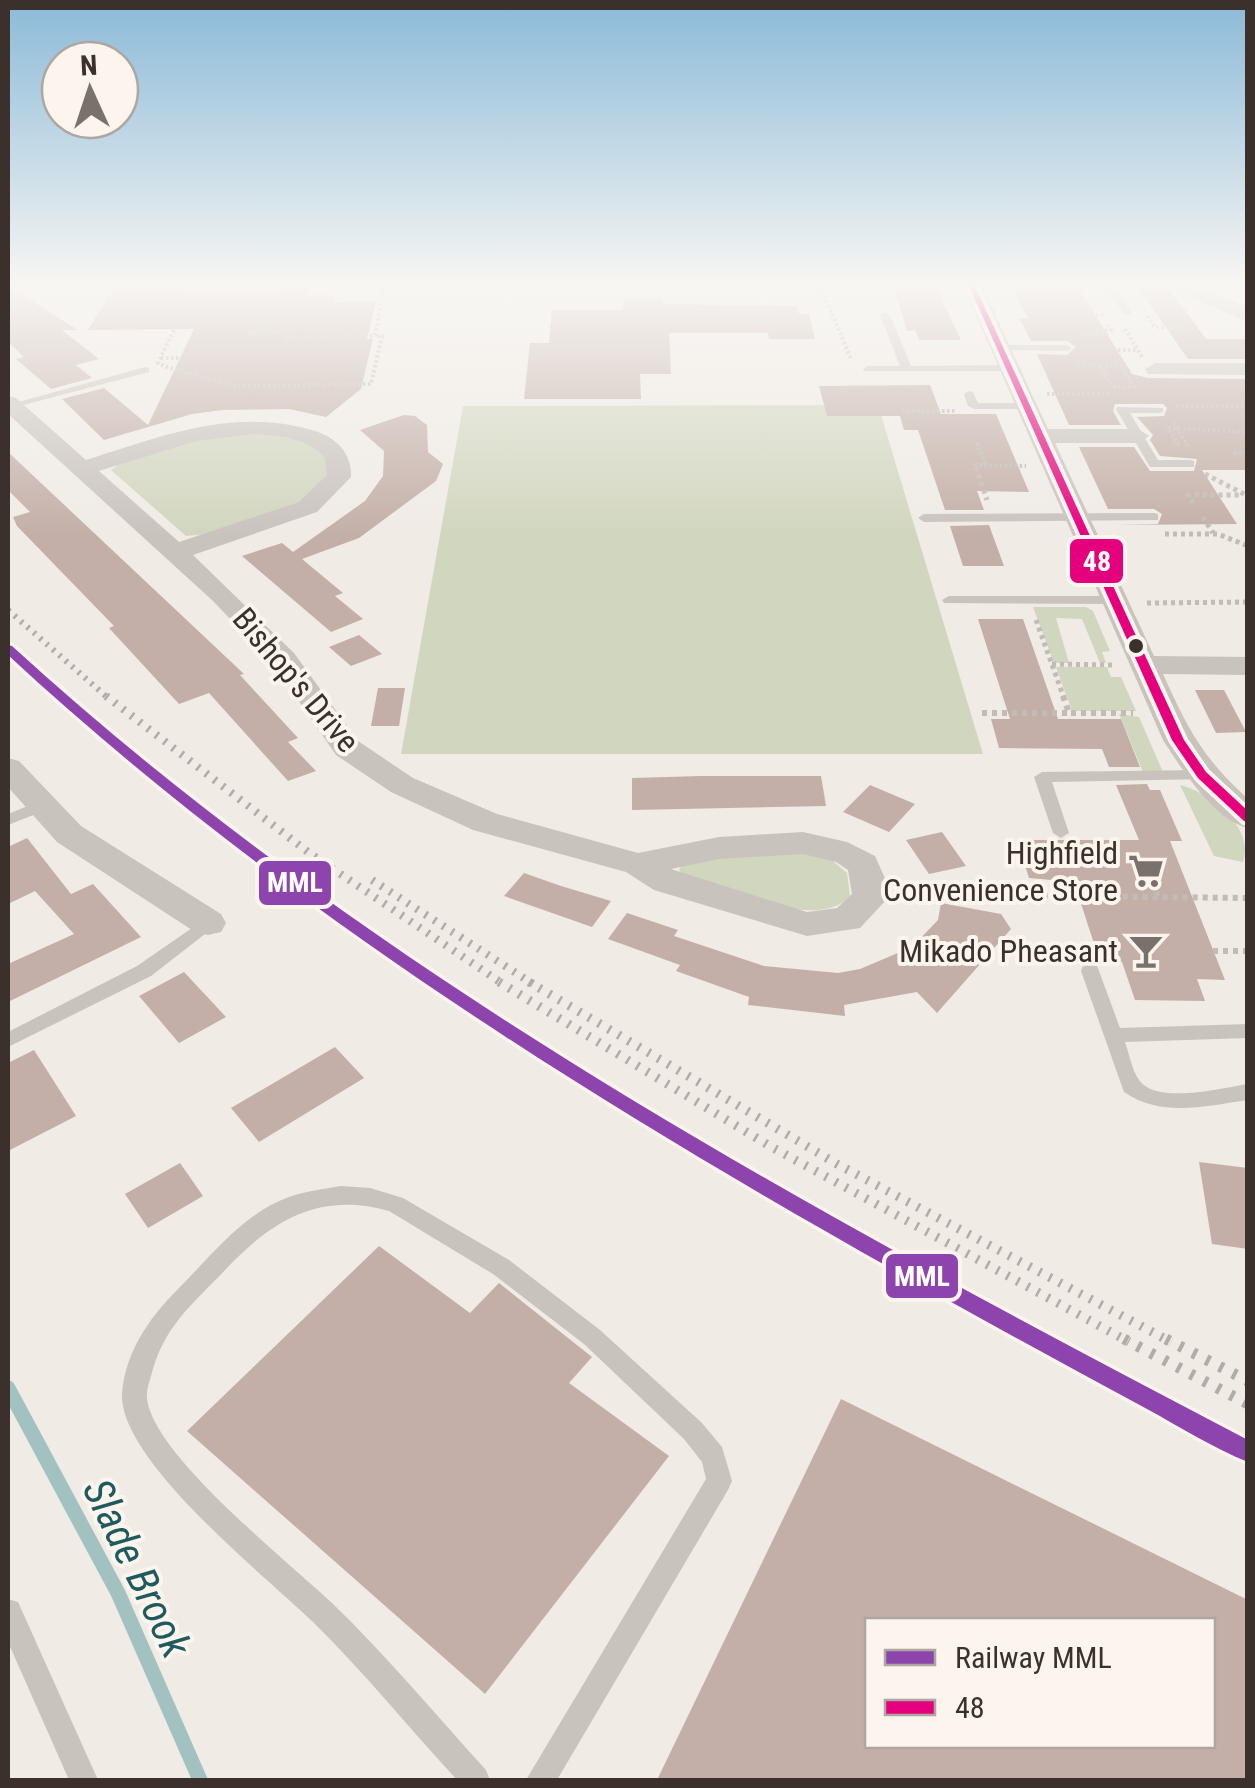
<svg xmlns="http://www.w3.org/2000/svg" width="1255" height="1788" font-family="'Roboto Condensed',sans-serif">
<rect width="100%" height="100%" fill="#f0ebe5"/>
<g fill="#d1d6bf">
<polygon points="878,405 983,754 401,754 463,406"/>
<path d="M 251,432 L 304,440 L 328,458 L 330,473 L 306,500 L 208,534 L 186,536 L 111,470 C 148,442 206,438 251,432 Z"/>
<polygon points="1033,607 1086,607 1093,611 1110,651 1102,652 1106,663 1100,663 1082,619 1056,618 1069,663 1054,663"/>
<polygon points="1056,667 1107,667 1111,677 1121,677 1136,711 1072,711"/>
<polygon points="1119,714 1139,717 1163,772 1143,772"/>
<path d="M 1180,785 C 1210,792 1255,828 1243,862 L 1214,856 Z"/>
<path d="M 800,852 L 829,858 L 847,873 L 850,896 C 818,933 721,887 681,875 L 679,869 L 688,861 Z"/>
</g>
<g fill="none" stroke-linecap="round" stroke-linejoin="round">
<polyline stroke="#a1c2c1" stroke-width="15" points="8,1388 118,1593 200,1780"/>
</g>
<g fill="#c3afa7" fill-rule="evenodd">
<polygon points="8,286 78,330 62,330 99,359 76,365 92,378 51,389 16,359 24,357 8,342"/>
<polygon points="115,286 192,286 189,293 276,293 279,286 309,286 306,295 335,295 333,302 376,301 367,339 373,339 361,389 326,417 289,409 223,410 192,414 104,440 62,399 104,388 148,425 194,329 88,330"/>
<polygon points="893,286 936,286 961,340 919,340 915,330 907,331"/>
<polygon points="1137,286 1161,286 1172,293 1206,339 1248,339 1248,359 1188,359"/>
<polygon points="1013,289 1079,289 1132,374 1148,378 1248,379 1248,470 1202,470 1237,524 1116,525 1158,524 1162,514 1154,509 1108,509 1079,447 1134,447 1150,471 1194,471 1197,459 1160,456 1150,440 1153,435 1137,417 1164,416 1167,408 1163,404 1115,404 1113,411 1121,425 1069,425 1037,354 1067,355 1076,347 1067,341 1031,341 1019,318 1028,318"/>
<polygon points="624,299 663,299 663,304 797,306 799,314 809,314 815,339 769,339 768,333 669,333 671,374 640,374 641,399 524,399 530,343 549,343 552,310 623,310"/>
<polygon points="930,385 941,414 996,414 1029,492 977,491 984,510 945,510 918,430 904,430 900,416 827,416 819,386"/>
<polygon points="404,415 415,416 427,425 428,452 443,464 436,481 359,538 302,559 343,593 335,596 363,619 331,632 242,556 282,543 293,552 365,501 383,476 384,451 360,430"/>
<polygon points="8,452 244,674 240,675 298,738 288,742 316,771 288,781 209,693 179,704 109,628 114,626 17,526 13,517 30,512 8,490"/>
<polygon points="989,525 1004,566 963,566 950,526"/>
<polygon points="978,619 1023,619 1058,719 1121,719 1140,767 1109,767 1102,749 999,748 991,719 1010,719"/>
<polygon points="359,635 382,654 351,666 329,647"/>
<polygon points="378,688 405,688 399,726 371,726"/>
<polygon points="1195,690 1224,690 1246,732 1216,733"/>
<polygon points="701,776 821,776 826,806 632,810 632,778"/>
<polygon points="1147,784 1150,790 1160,790 1182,841 1170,841 1225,980 1197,979 1205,1001 1135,1000 1122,962 1100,962 1074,882 1029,878 1017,840 1139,840 1116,785"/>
<polygon points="870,785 915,804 889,832 843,812"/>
<polygon points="942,832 966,866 929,874 906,840"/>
<polygon points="27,838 71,894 93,884 141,937 8,1002 8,964 74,934 35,891 8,904 8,847"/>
<polygon points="524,873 561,886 611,901 592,927 504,896"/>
<polygon points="941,903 1001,914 1011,929 937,1013 917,992 844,1005 845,1016 748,1005 749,997 676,971 680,965 608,939 627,913 678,930 674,936 764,966 838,973 860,969 912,947 938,920"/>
<polygon points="184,972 226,1017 179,1043 139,996"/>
<polygon points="335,1047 364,1078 259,1142 231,1108"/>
<polygon points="34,1050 76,1116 8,1151 8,1063"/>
<polygon points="1199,1162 1248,1168 1248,1249 1212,1244"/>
<polygon points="180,1163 203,1196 148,1228 125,1194"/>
<polygon points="379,1246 470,1313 499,1283 592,1357 569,1383 669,1456 485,1694 187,1431"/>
<path d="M 841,1399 L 1248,1600 L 1248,1780 L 657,1780 ZM 868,1620 L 1212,1620 L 1212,1746 L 868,1746 Z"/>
</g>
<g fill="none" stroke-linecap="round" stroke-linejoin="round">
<g stroke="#c2bbb6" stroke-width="4" stroke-dasharray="2.5 2.5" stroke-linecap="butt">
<polyline points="803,286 823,292 851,359"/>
<polyline points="1034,286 1038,293"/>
<polyline points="1071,286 1091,315 1104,315"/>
<polyline points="203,298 208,286"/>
<polyline points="187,303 158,363 167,367 236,386 371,384 382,336 375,336 384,286"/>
<polyline points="1027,306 1046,306"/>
<polyline points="1147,316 1155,327 1194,327"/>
<polyline points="1041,318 1038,313 1045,308 1085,308"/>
<polyline points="250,322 273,322"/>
<polyline points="1093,325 1097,331 1111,330 1108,325"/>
<polyline points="1125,329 1142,357"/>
<polyline points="248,333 289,332 287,338 375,336"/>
<polyline points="1081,335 1107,335 1104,330"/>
<polyline points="1118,350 1138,350"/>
<polyline points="161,358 180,358"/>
<polyline points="1078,365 1100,365"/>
<polygon points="1100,365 1121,365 1134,387 1113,387"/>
<polyline points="1047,394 1109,394"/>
<polyline points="1176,406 1248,406"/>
<polyline points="902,411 956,411"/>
<polyline points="1174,423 1188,446"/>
<polyline points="977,443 986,465"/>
<polyline points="1179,445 1168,428 1248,432"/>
<polyline points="1234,453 1248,453"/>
<polyline points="977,470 975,465 1026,466"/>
</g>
<g stroke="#c2bbb6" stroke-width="5" stroke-dasharray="4 4" stroke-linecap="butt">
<polyline points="976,467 987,500"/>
<polyline points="1205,474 1248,496"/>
<polyline points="1193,503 1188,495 1242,495"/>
<polyline points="1203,517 1213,533"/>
<polyline points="1165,534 1218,534 1248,546"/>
<polyline points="1147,603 1248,602"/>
<polyline points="1036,620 1064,698"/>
<polyline points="1052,664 1115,665"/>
</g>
<g stroke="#c2bbb6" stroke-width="6" stroke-dasharray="5 5" stroke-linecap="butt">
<polyline points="1063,696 1069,713 1133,713"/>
<polyline points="982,713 1069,713"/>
<polyline points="1152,883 1158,897"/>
<polyline points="903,887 1035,896 1248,898"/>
<polyline points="1213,951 1246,951"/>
</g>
<g fill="#c9c3be" fill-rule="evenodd">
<polygon points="1104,286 1114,286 1132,312 1130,314 1124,314"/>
<polygon points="885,312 890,315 911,366 1010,365 1015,368 1010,371 864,371 863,369 868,366 900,366 880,315"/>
<polygon points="1000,345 1067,345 1072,348 1067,351 996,350 996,346"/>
<polygon points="145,367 149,368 149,372 8,409 8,405"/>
<polygon points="969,391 973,392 978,403 1027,403 1033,406 1027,409 974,409 968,406 964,394"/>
<polygon points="1118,407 1163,408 1163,412 1159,413 1130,413 1158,460 1190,460 1194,461 1194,467 1150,467 1116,409"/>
<polygon points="1154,513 1158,514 1158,520 924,522 918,518 924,514"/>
<polygon points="949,596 1113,596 1120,600 1113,604 944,603 942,600"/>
<polygon points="1202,770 1208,771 1210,775 1208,779 1052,782 1069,833 1061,838 1053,833 1034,777 1042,772"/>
<polygon points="40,801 46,802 48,806 46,810 8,825 8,814"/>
<polygon points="208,917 217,923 214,927 151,976 8,1047 8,1032 137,966"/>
<path d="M 1090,964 L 1097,966 L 1099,971 L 1120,1028 L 1248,1024 L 1248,1038 L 1125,1042 C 1129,1053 1132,1070 1139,1080 C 1156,1105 1222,1088 1248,1084 L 1248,1100 C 1205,1106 1162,1118 1124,1092 L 1081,971 L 1083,966 Z"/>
<path d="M 341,1186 L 370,1188 L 403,1198 L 509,1260 L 600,1330 L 702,1423 L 722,1447 L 732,1481 L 728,1490 L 557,1780 L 526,1780 L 706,1479 L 702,1462 L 684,1439 L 584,1344 L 493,1274 L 389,1211 C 321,1192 274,1219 228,1267 C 193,1304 164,1325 151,1376 C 149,1383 146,1391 147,1398 C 152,1454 289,1562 332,1603 C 386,1655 435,1714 486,1770 L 490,1780 L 457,1780 C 409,1728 364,1672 314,1623 C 268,1578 118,1460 122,1393 C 126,1348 153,1313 184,1283 C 214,1252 246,1212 289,1197 C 305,1191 324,1189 341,1186 Z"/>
<polygon points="8,1599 18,1602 98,1780 69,1780 8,1642"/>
</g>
<g fill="#c9c3be" fill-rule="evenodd">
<path d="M 963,286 L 982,286 L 1048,429 L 1138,429 L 1149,436 L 1138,443 L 1055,443 L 1154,656 L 1248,657 L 1248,675 L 1163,674 C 1188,729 1202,757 1248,799 L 1248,828 C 1214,820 1181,768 1163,740 Z"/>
<path d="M 1165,286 C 1196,286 1219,294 1248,308 L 1248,322 Z"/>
<polygon points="1156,363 1248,363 1248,375 1148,374 1145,369"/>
<path d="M 8,396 L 16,398 L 86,460 C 159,437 231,408 308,429 C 333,435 352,450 351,477 L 317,512 L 193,555 L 294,653 L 358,741 L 413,778 L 497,814 L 638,853 L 719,837 L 803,832 L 847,842 L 875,856 L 888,885 L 887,899 L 860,928 L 807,936 L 654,890 L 626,872 L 473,830 L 391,792 L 336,755 L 274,665 L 213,601 L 8,414 ZM 253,434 C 279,436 307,437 325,458 L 327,475 L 299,502 L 179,542 L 99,471 L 196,441 ZM 803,854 L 836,862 L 848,870 L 852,894 L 837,908 L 807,912 L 671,869 L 719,859 Z"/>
<polygon points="8,758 19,761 81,826 221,914 226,923 221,932 208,935 195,932 57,842 8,787"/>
</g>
<polyline stroke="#b1aca8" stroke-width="6" stroke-dasharray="2.5 6" stroke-linecap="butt" points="8,610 108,698"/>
<g stroke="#b1aca8" stroke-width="8" stroke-dasharray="2.5 8" stroke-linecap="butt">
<polyline points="106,696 308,852 503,984"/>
<polyline points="372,880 533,984"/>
</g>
<g stroke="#b1aca8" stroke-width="9" stroke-dasharray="2.5 9" stroke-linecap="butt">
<polyline points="499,982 768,1145 1129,1342"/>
<polyline points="529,982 837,1164 1171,1342"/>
</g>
<g stroke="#b1aca8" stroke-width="11" stroke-dasharray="4 11" stroke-linecap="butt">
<polyline points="1124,1339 1248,1404"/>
<polyline points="1166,1339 1248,1381"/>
</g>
<defs>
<polygon id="bus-1" points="969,286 975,286 1184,740 1206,772 1248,811 1248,822 1244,821 1198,778 1172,740"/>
</defs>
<use href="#bus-1" stroke="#fbf5ee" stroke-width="8"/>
<use href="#bus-1" fill="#e5007d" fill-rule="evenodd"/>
<defs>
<path id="rail-1" d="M 8,645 L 12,646 C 375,978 815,1213 1248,1440 L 1248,1462 C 1213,1448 1180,1427 1147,1409 C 1076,1371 1005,1332 935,1293 C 608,1111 283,910 8,655 Z"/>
</defs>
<use href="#rail-1" stroke="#fbf5ee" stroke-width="7"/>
<use href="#rail-1" fill="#8e44ad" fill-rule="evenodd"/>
</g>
<linearGradient id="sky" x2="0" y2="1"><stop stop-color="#8bbad8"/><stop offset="0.53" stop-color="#f8f6f3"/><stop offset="1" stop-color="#f8f6f3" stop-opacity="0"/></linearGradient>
<rect width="1255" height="536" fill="url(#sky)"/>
<defs>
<symbol id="supermarket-bare" viewBox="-9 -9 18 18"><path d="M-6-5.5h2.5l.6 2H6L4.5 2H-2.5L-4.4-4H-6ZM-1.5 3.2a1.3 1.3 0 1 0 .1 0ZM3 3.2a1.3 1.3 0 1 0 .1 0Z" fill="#7a716c" stroke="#fbf5ee" stroke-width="2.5" paint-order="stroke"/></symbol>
<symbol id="bar-bare" viewBox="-9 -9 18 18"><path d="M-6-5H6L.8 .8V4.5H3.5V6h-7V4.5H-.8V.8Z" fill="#7a716c" stroke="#fbf5ee" stroke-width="2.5" paint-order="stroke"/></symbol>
</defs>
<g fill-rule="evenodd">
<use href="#supermarket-bare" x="1121" y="846" width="50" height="50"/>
<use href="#bar-bare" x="1121" y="926" width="50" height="50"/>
</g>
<circle fill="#3b302b" stroke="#fbf5ee" stroke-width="4" cx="1136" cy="646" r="9"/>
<g text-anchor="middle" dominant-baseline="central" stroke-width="8" stroke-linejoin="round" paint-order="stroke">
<g font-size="32" fill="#3b302b" stroke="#fbf5ee">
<text transform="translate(296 680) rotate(50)">Bishop's Drive</text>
</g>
<g font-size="32" fill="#3b302b" stroke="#fbf5ee" text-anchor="end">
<text x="1118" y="853">Highfield<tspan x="1118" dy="37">Convenience Store</tspan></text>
<text x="1118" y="951">Mikado Pheasant</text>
</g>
<g font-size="42" font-style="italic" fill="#1f5a5e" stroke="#fbf5ee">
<text transform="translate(137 1568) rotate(64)">Slade Brook</text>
</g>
</g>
<g stroke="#fbf5ee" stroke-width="4">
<rect x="1068" y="537" width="57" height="48" rx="10" fill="#e5007d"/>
<rect x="257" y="859" width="76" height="48" rx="10" fill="#8e44ad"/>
<rect x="884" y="1252" width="76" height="48" rx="10" fill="#8e44ad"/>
</g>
<g font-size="28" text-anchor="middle" font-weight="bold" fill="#fff">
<text x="1097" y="571">48</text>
<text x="295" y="892">MML</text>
<text x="922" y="1286">MML</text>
</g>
<rect width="1255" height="1788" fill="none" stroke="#3b302b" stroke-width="20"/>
<rect x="865" y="1618" width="350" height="130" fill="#fbf5ee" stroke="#aea6a0" stroke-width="2.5"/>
<rect x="885" y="1650" width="50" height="15" fill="#8e44ad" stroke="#aea6a0" stroke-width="2.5"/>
<text x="955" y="1668" font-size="30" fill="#3b302b">Railway MML</text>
<rect x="885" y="1700" width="50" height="15" fill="#e5007d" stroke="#aea6a0" stroke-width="2.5"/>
<text x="955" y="1718" font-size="30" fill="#3b302b">48</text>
<g transform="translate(90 90) rotate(357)"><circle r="48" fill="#fbf5ee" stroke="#aea6a0" stroke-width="2.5"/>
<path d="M0-8L18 38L0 25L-18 38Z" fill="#7a716c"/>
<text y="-15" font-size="28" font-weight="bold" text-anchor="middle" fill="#3b302b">N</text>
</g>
</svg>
